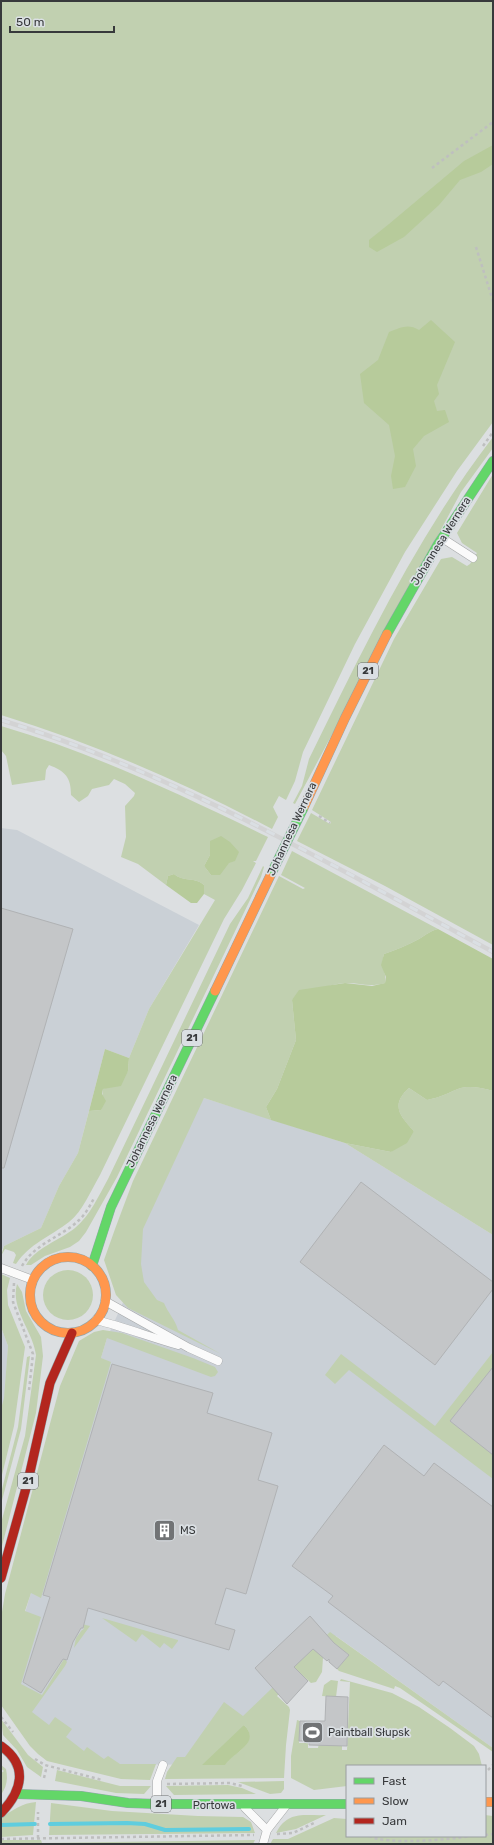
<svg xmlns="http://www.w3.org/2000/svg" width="494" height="1845" font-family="Rubik,sans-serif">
<rect width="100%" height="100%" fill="#dcdfe1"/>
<g fill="#cad0d6">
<polygon points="1,828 17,830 199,925 149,1009 129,1058 105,1049 78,1153 59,1186 41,1228 4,1246 1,1252"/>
<polygon points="204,1098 345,1143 493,1235 493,1748 336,1636 202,1765 120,1764 50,1746 15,1698 13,1653 107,1338 125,1298 109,1259"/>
<polygon points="1,1327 8,1346 4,1409 1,1419"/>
</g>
<g fill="#c1d0b0" fill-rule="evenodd">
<path d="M 1,1 L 493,1 L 493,422 L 457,471 L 405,552 L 355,644 L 303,752 L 295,781 L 287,798 L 286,800 L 279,796 L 280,794 L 273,807 L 278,817 L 272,829 C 185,783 95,744 1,715 Z"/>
<path d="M 493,437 L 493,448 L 461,492 L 295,804 L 293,803 L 302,786 L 309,759 C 364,647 417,536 493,437 Z"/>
<polygon points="493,474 493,945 385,886 297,841 311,813 330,824 331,822 312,810 394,639 441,559 452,557 467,566 470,564 477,553 462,543 457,533"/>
<path d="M 1,726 C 94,753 181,795 268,837 L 256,861 L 253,861 L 256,863 L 242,890 L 224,919 L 100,1175 C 91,1190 83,1211 69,1222 C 51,1236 29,1244 16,1264 L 13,1263 L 16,1255 L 14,1252 L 5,1249 L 1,1256 L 4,1246 L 41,1228 L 59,1186 L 78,1153 L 89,1111 L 101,1110 L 103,1089 L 110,1086 L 128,1071 L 129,1058 L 149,1009 L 215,900 L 204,894 L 204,885 C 196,877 183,882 174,874 L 168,876 L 166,885 L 138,864 L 121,857 L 126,837 L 125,806 L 134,796 L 135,793 L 125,784 L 114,779 L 109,785 L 92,789 L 88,796 L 79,802 L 71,795 C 71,777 65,771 49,765 L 46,770 L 45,780 L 12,785 L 6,756 L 1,750 ZM 210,855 L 211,875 L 204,866 Z"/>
<path d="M 292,851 L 438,929 C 430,931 426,935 419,939 C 408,945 396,950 384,954 C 380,969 387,970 385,983 C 367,988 359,982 344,983 C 326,985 309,993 292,1000 L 296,1040 L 277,1089 L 266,1107 L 271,1120 L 204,1098 L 143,1229 L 141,1264 L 144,1282 L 157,1300 L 164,1303 C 168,1313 175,1319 178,1330 L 221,1354 L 128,1308 L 116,1295 L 104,1260 L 115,1229 L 133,1181 L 279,876 L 303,889 L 305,888 L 281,875 Z"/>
<path d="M 263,866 L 264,867 L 261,877 L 117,1177 L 86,1232 L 79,1241 L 70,1247 L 45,1256 L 31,1265 L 26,1265 C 35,1248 60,1240 75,1228 C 90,1216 99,1195 108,1179 L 230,924 L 248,898 Z"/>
<path d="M 409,1088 L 427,1100 C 442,1097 445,1094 458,1089 C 468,1085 483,1088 493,1091 L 493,1235 L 345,1143 L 391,1152 L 414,1131 C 400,1116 390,1105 409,1088 Z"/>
<circle cx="68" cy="1295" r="25"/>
<polygon points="1,1274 10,1278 7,1290 8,1305 25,1347 14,1426 1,1479 1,1409 4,1398 8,1346 1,1327"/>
<path d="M 17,1284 L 22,1292 L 26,1311 L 41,1337 L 43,1356 L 36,1413 L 1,1550 L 1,1523 L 25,1436 L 36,1355 C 33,1331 10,1308 17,1284 Z"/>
<polygon points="103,1330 122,1333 193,1358 215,1367 218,1372 215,1376 211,1377 107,1338 101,1358 111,1362 41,1598 31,1593 25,1611 41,1617 21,1684 42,1695 64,1659 65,1659 67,1662 65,1666 32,1712 49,1725 55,1717 72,1729 66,1737 84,1751 87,1747 104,1759 108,1756 120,1764 156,1764 150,1780 121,1779 47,1761 38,1754 30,1746 1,1705 1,1618 5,1594 60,1386 79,1341 94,1332"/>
<polygon points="493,1352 493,1367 450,1421 493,1455 493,1479 349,1370 335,1384 325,1375 341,1354 435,1426"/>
<polygon points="30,1356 21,1429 1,1504 1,1493 18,1427 27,1357"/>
<polygon points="102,1618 178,1640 178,1641 172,1649 164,1643 160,1648 142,1634 136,1642"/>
<polygon points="82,1624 90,1626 74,1648 76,1638 82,1630 83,1630 84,1627"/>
<path d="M 330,1632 L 493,1748 L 493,1752 L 400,1688 L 395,1686 L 394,1689 L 339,1671 L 337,1669 L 349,1655 L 335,1644 L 323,1658 L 322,1672 L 316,1682 L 311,1683 L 299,1672 L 277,1696 L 289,1707 L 290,1710 L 286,1745 L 284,1778 L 165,1779 L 167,1772 L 177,1757 L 185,1757 L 224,1702 L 243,1716 ZM 244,1725 C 259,1740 240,1751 228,1760 Z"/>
<polygon points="341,1679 392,1693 419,1707 450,1728 474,1746 479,1754 482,1766 347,1766 347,1786 314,1790 291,1778 291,1756 297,1720 300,1721 299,1743 308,1743 308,1748 318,1748 319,1743 342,1746 342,1750 347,1750 350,1682 340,1681"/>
<polygon points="331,1680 338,1681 336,1697 322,1696 324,1685"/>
<polygon points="1,1719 28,1755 43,1767 41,1777 27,1767 17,1750 3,1735"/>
<path d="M 1,1765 L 6,1769 C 8,1779 7,1786 1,1795 L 1,1773 L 4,1771 L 1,1769 Z"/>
<polygon points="57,1770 120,1786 151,1786 144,1794 116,1793 55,1781"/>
<polygon points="284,1781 284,1789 281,1793 270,1794 238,1782"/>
<polygon points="228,1785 242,1788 256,1794 174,1795 166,1786"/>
<path d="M 36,1802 L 33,1835 L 1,1837 L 1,1818 C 13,1810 22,1803 36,1802 Z"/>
<polygon points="51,1803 112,1811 198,1816 243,1817 251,1822 255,1833 49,1835"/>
<path d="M 326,1815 L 296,1829 L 276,1833 C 288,1810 304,1816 326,1815 Z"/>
<polygon points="485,1815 493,1816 493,1844 270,1844 273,1839 288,1839 334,1818 347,1819 347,1836 485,1836"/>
<polygon points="1,1840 41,1840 42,1843 255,1840 253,1844 1,1844"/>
</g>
<g fill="#b7cb9b">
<polygon points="493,145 493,164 481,172 460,180 439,205 404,237 377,252 369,247 369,240 389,224 464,161"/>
<path d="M 431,320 L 455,342 L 437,385 L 439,394 L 434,401 L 437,411 L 445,410 L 449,422 L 424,436 L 413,449 L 416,466 L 405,487 L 393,489 L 391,476 L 395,456 L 389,425 L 364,403 L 360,374 L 378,360 L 389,332 C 400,328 408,323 419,330 Z"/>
<polygon points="221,836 230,842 239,852 235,861 229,863 220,875 211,875 204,866 210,855 210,841"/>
<path d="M 174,874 C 183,882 196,877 204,885 L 204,894 L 197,903 L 191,903 L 166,885 L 168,876 Z"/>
<path d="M 438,929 L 493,959 L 493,1091 C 483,1088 468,1085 458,1089 C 445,1094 442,1097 427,1100 L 409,1088 C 390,1105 400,1116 414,1131 L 407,1143 L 391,1152 L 345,1143 L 271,1120 L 266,1107 L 277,1089 L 296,1040 L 292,1000 L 299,990 L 345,983 L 372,986 L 385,983 L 386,977 L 381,965 L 384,954 C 396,950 408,945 419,939 C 426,935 430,931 438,929 Z"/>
<polygon points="105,1049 129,1058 128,1071 121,1086 103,1089 102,1094 106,1101 101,1110 89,1111"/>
<path d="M 244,1725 C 262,1743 234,1752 225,1765 L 202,1765 Z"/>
</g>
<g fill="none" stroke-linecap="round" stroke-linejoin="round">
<g stroke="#5fcdde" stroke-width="4">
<polyline points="50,1824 127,1823 145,1824 165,1830 249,1829"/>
<polyline points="1,1825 35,1824"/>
</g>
</g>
<g fill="#c4c6c8" stroke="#b0b2b4">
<polygon points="1,908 73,929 4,1168 1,1168"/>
<polygon points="361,1182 493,1282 493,1289 435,1365 300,1262"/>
<polygon points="112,1364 213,1393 207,1413 272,1433 258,1480 278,1486 246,1594 226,1588 215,1624 235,1630 229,1650 88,1608 83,1628 81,1628 73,1642 67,1660 63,1659 41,1693 23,1682 50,1597 43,1595"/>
<polygon points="493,1367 493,1455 450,1421"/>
<polygon points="384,1445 424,1476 434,1463 493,1507 493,1718 443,1681 439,1686 328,1602 333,1596 292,1566"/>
<polygon points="310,1616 334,1643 349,1655 337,1669 329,1662 329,1659 327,1661 313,1649 294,1667 308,1681 287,1704 255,1668"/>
<polygon points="326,1696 348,1697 347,1746 309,1745 309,1741 299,1741 300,1721 325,1721"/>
</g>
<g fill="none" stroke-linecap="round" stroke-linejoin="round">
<defs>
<g id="lane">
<polyline points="442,538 473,558"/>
<polyline points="1,1268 33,1280"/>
<polyline points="105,1301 189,1348 218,1361"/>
<path d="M 96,1320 C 124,1327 150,1337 178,1345"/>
<polyline points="157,1803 157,1781 163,1765"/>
<polyline points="245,1808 267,1830"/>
<polyline points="263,1844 267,1830 285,1807"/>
</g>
<g id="fast">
<polyline points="387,634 438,544 493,461"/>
<polyline points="92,1266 111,1207 215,991"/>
<polyline points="17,1794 81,1796 128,1803 157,1804 347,1804"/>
</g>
<g id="slow">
<polyline points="303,809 345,718 387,634"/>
<polyline points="215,991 273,870"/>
<circle cx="68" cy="1295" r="38"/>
<polyline points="485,1802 493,1802"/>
</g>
<g id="jam">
<polyline points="1,1578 28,1481 50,1383 72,1333"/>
<path d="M 1,1746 C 29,1766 22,1791 1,1813"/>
</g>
</defs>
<use href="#lane" stroke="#a6a8a9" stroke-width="9"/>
<use href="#fast" stroke="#92a6ac" stroke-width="10"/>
<use href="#slow" stroke="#92a6ac" stroke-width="10"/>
<use href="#jam" stroke="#92a6ac" stroke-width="10"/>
<g stroke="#bebfbf" stroke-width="2.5" stroke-dasharray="3 3" stroke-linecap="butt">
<polyline points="432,168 493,122"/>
<polyline points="476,247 493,301"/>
<polyline points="483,446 493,432"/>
<polyline points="319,816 330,823"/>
<path d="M 22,1266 C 34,1244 61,1237 78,1221 C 85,1215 90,1206 94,1198"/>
<polyline points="14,1283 13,1302 33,1354 29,1390"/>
<polyline points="1,1717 13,1732"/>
<polyline points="35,1759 45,1765 102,1780"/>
<polyline points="488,1770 493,1765"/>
<polyline points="44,1778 47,1765"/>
<polyline points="167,1784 230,1783 242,1786"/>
<polyline points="277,1834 293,1833 316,1822"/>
<polyline points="485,1835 493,1834"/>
<path d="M 369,1836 C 387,1845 449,1840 470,1836"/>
<polyline points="38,1838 38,1812"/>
<polyline points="1,1839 254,1835"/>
</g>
<use href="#lane" stroke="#fafafa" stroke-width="8"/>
<use href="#fast" stroke="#63d668" stroke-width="9"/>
<use href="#slow" stroke="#ff974d" stroke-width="9"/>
<use href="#jam" stroke="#b3261e" stroke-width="9"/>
<defs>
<path id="rail" d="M 1,720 C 175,773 334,866 493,952"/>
</defs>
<use href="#rail" stroke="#d3d3d4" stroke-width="4.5"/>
<use href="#rail" stroke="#dadfe3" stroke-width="3" stroke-dasharray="9" stroke-linecap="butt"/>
<defs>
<polyline id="fast-bridge" points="273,870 303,809"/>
</defs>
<use href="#fast-bridge" stroke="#92a6ac" stroke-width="10" stroke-linecap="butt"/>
<use href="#fast-bridge" stroke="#63d668" stroke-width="9"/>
</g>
<defs>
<symbol id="building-square" viewBox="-11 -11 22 22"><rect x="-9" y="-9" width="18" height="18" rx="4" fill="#717375" stroke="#dadfe3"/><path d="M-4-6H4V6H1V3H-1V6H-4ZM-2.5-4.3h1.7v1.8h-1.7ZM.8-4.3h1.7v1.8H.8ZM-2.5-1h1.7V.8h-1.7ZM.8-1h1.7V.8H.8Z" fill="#fff"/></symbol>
<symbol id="stadium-square" viewBox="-11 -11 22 22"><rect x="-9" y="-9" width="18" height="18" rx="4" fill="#717375" stroke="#dadfe3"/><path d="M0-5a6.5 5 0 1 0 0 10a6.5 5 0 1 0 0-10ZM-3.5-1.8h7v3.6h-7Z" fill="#fff"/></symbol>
</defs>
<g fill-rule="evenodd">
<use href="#building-square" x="152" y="1518" width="25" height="25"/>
<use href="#stadium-square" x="300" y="1720" width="25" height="25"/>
</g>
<g text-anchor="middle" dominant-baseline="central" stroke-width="3.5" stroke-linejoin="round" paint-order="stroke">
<g fill="#dadfe3" stroke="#686b6d" stroke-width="1">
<rect x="358" y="663" width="20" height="16" rx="3"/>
<rect x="182" y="1030" width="20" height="16" rx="3"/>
<rect x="18" y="1473" width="20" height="16" rx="3"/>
<rect x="151" y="1796" width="20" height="16" rx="3"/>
</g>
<g font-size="10" font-weight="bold" fill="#37393b">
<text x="368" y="671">21</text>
<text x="192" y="1038">21</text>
<text x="28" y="1481">21</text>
<text x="161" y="1804">21</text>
</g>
<g font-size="11" fill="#37393b" stroke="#dadfe3">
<text transform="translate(441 541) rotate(-58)">Johannesa Wernera</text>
<text transform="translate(292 829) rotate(-65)">Johannesa Wernera</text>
<text transform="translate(152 1121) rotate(-64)">Johannesa Wernera</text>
<text x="214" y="1805">Portowa</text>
</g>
<g font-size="11" fill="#37393b" stroke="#dadfe3" text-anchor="start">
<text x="180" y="1530">MS</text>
<text x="328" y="1732">Paintball Słupsk</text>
</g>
</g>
<rect width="494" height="1845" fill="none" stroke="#37393b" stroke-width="4"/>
<rect x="346" y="1765" width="140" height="72" fill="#dadfe3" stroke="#999da0"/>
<rect x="354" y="1778" width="20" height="6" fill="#63d668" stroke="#999da0"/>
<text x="382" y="1785" font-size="12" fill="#37393b">Fast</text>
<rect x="354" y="1798" width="20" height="6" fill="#ff974d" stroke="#999da0"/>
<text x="382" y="1805" font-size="12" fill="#37393b">Slow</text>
<rect x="354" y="1818" width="20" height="6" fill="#b3261e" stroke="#999da0"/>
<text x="382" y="1825" font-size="12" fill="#37393b">Jam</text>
<path d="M10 26v6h104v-6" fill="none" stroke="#37393b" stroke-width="2"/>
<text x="16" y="26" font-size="12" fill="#37393b" stroke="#dadfe3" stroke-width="3" paint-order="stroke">50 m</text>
</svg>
